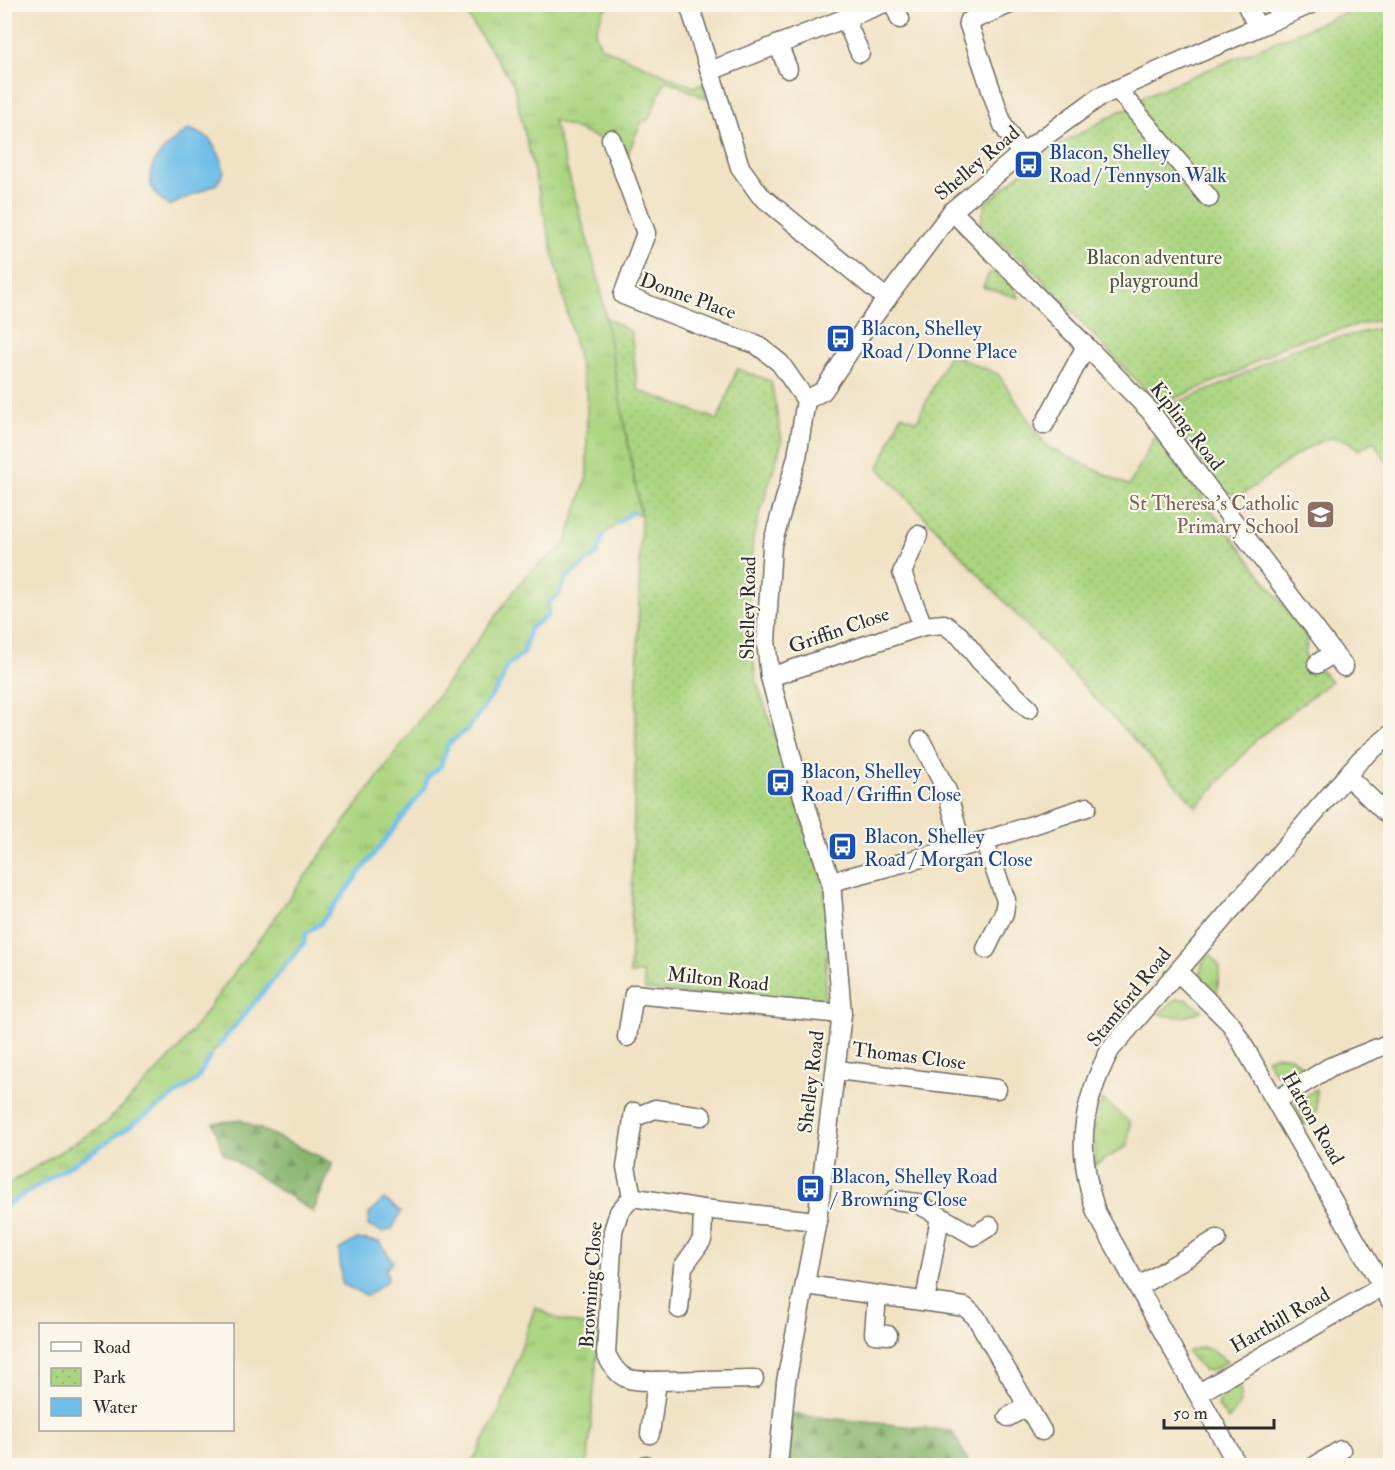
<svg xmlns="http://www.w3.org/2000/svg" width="1395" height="1470" font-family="'IM FELL Double Pica',serif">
<defs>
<pattern id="grass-tufts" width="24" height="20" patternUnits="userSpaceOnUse" patternTransform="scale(1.5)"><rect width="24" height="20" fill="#abd580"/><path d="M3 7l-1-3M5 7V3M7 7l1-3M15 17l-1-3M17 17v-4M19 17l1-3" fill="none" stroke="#93b76f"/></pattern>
<pattern id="forest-firs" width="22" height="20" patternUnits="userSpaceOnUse" patternTransform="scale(1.5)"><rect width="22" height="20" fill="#88b66e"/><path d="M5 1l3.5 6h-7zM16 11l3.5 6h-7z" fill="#6f945b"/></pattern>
<pattern id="park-dots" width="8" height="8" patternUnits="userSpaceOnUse" patternTransform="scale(1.5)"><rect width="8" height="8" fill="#abd580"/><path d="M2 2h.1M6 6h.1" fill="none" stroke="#93b76f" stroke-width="1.8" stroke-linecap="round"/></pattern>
</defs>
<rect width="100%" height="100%" fill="#fbf7ec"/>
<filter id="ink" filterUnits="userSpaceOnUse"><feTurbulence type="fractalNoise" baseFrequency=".0167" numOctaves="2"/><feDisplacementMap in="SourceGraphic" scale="12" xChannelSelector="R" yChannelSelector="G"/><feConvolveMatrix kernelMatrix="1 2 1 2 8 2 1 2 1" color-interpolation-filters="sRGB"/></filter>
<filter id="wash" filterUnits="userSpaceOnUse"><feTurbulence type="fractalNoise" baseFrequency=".008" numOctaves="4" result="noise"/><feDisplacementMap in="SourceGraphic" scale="24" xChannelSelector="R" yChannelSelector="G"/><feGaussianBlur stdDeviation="1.35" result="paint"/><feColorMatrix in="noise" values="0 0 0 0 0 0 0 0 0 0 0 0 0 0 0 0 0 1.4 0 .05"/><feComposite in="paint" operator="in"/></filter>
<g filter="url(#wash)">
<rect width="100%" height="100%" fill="#f1e2c4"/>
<g fill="url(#grass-tufts)" stroke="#6b8056" stroke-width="1.5">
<polygon points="460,5 611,5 604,10 595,32 601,47 693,87 703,84 707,99 666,80 648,120 641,122 626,159 617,135 600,139 553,120 599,281 641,515 632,512 602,536 597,554 566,578 559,595 549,601 548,616 530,628 523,654 507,666 501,683 467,730 448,744 441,766 428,777 425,788 320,924 306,933 304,943 210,1056 197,1080 98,1148 5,1207 5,1186 105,1124 177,1051 526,575 565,545 587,477 587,396 513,83"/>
<polygon points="989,273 997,273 1014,289 1019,298 983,287"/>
<polygon points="1210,954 1220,967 1217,993 1200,978 1202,963"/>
<path d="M 1176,999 L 1187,1000 L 1202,1010 C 1186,1019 1176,1018 1159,1014 Z"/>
<polygon points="1276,1055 1291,1057 1307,1070 1284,1077 1274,1072 1266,1058"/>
<polygon points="1316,1089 1317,1111 1304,1126 1295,1103"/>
<polygon points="1102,1099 1130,1122 1128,1146 1095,1165 1094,1131"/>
<polygon points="535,1307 559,1320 599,1328 588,1460 580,1466 470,1466 500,1410"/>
<polygon points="1201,1347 1210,1349 1227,1362 1211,1371 1203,1370 1187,1352"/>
<path d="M 1237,1382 C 1246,1397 1239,1408 1228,1420 L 1218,1406 C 1221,1393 1225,1388 1237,1382 Z"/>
</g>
<g fill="url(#forest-firs)" stroke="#5a704c" stroke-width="1.5">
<polygon points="241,1120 333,1163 313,1212 223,1153 213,1123"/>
<polygon points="789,1414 952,1431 970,1465 786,1466"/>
</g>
<g fill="url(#park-dots)" stroke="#6b8056" stroke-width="1.5">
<polygon points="1364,5 1390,5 1390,317 1289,343 1237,372 1159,405 1022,258 1016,257 980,223 986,203 1045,153 1120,111 1143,105 1142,97"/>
<polygon points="605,317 631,332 638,390 718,420 737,369 771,381 782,441 753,537 748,611 756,680 824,883 827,948 824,1006 645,990 643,973 630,974 641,515"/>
<path d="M 1386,327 L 1390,368 L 1390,466 L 1373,441 L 1359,450 C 1351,444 1344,437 1334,438 C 1311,439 1262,481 1241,496 L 1222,491 L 1162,408 L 1219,386 L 1295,348 Z"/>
<polygon points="949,354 998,374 1046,446 1129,486 1155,436 1308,637 1305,655 1331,681 1256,740 1197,807 879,468 901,415 917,421"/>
</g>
<g fill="#6dbee9" stroke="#4c748a" stroke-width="1.5">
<path d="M 189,129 L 209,138 L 221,158 L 224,172 L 217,184 L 169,206 C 129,178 160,149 189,129 Z"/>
<polygon points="384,1199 401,1212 392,1229 383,1232 368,1226 369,1214"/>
<polygon points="357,1239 380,1242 393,1262 386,1269 388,1280 367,1296 342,1284 339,1250"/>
</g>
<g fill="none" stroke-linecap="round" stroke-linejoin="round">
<g stroke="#6dbee9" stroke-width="4.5">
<polyline points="618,523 632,512"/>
<polyline points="219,1045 304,943 306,933 320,924 425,788 428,777 441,766 448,744 467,730 501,683 507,666 523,654 530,628 548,616 549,601 559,595 566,578 597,554 603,535"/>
<polyline points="4,1207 98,1148 197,1080 210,1056"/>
</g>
</g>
</g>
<g filter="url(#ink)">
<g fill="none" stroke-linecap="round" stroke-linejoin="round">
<defs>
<g id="minor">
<polyline points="689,4 740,167 760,195 887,299"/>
<polyline points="894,4 900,19"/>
<polyline points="1010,4 968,22 1003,125 1021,154"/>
<polyline points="1246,4 1257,26"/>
<polyline points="845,19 860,53"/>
<polyline points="778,44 788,69"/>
<polyline points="710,71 882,4"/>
<polyline points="1117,89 1209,198"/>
<polyline points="611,139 646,233 623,295 715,331 756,344 780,363 806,400"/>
<polyline points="952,211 1086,346 1044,425"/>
<polyline points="1086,346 1150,411 1344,667"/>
<polyline points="806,400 823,391 865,328 952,211 1021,154 1099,97 1311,4"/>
<polyline points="918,535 902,573 923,626"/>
<polyline points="1317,664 1333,653"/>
<polyline points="770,677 923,626 944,624 960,636 980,661 1029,709"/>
<polyline points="921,741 947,791 962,847"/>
<polyline points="1347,776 1390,817"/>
<polyline points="984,841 1006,900 1004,913 986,949"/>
<polyline points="831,882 984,841 1087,807"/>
<polyline points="1178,972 1231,1024 1390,1300"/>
<polyline points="627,1037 634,994 842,1014"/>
<polyline points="837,1070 997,1089"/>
<polyline points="1277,1100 1330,1067 1390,1043"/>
<path d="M 634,1112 L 626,1167 L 632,1197 L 619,1212 L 613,1231 L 606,1354 C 619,1381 628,1381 657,1381"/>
<polyline points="633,1118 655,1109 702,1116"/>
<polyline points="632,1197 703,1209 817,1221"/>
<polyline points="894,1200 917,1203 974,1236 990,1226"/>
<polyline points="806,1285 965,1307 976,1317 1042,1431"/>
<polyline points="1138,1287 1217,1239"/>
<polyline points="877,1295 874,1334 888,1335"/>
<polyline points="925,1301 940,1217"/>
<polyline points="679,1309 683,1267 702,1240 703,1209"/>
<polyline points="1199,1393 1383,1286"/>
<polyline points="1008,1417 1028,1406"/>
<polyline points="650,1434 657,1381 754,1379"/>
<polyline points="646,1466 646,1465"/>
<polyline points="778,1466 786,1382 817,1221 842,1014 831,882 799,784 770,677 766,641 772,545 797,457 806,400"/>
<path d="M 1238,1466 L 1096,1212 C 1076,1150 1080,1108 1110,1050 L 1360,760 L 1390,735"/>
<polyline points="1315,1466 1341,1450"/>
</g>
</defs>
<use href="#minor" stroke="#706b61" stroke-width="21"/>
<use href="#minor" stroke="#fff" stroke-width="18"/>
</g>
</g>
<defs>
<symbol id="bus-square" viewBox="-11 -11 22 22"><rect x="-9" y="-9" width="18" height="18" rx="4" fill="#1a4fb4" stroke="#fbf7ec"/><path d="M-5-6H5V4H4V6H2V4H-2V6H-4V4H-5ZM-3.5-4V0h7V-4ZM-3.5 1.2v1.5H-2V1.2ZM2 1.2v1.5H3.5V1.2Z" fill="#fff"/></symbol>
<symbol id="school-square" viewBox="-11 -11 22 22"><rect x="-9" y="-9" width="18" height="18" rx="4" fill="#8d6e63" stroke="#fbf7ec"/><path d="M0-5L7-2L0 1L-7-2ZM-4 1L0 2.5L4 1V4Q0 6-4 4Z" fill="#fff"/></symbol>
</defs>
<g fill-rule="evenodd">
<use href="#bus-square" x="1012" y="148" width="33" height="33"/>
<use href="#bus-square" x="824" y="322" width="33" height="33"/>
<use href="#school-square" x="1304" y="498" width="33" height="33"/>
<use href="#bus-square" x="764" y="766" width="33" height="33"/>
<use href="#bus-square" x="826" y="830" width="33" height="33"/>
<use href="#bus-square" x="794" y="1172" width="33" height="33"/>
</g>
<g text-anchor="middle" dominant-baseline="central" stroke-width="4.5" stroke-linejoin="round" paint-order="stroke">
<g font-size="20" fill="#164399" stroke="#fbf7ec" text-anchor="start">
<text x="1049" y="152">Blacon, Shelley<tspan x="1049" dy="23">Road / Tennyson Walk</tspan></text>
<text x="861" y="328">Blacon, Shelley<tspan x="861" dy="23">Road / Donne Place</tspan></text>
<text x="801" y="771">Blacon, Shelley<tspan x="801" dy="23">Road / Griffin Close</tspan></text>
<text x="864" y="836">Blacon, Shelley<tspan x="864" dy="23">Road / Morgan Close</tspan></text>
<text x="831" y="1176">Blacon, Shelley Road<tspan x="831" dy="23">/ Browning Close</tspan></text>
</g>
<g font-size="20" fill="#2b2b2b" stroke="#fbf7ec">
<text transform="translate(977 163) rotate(-40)">Shelley Road</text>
<text transform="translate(688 296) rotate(20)">Donne Place</text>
<text transform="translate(1187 426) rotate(52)">Kipling Road</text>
<text transform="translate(748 608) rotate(-89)">Shelley Road</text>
<text transform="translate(839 630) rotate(-19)">Griffin Close</text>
<text transform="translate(718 979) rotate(6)">Milton Road</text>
<text transform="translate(1129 997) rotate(-51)">Stamford Road</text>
<text transform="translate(909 1056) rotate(7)">Thomas Close</text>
<text transform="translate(811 1082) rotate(-83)">Shelley Road</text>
<text transform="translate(1313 1118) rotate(60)">Hatton Road</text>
<text transform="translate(591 1285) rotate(-86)">Browning Close</text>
<text transform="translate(1280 1320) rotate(-30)">Harthill Road</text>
</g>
<g font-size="20" fill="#4b5640" stroke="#fbf7ec">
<text x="1154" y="257">Blacon adventure<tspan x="1154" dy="23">playground</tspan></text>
</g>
<g font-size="20" fill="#785e54" stroke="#fbf7ec" text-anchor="end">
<text x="1299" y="503">St Theresa's Catholic<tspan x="1299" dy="23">Primary School</tspan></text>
</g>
</g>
<rect width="1395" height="1470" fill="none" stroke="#fbf7ec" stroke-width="24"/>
<rect x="39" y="1323" width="195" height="108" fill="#fbf7ec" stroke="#a8a59f" stroke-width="1.5"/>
<rect x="51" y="1342" width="30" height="9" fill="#ffffff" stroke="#a8a59f" stroke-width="1.5"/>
<text x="93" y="1353" font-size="18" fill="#2b2b2b">Road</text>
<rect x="51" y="1368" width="30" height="18" fill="url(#park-dots)" stroke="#a8a59f" stroke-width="1.5"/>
<text x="93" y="1383" font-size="18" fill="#2b2b2b">Park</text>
<rect x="51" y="1398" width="30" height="18" fill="#6dbee9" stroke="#a8a59f" stroke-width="1.5"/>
<text x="93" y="1413" font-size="18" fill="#2b2b2b">Water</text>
<path d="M1164 1419v9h110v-9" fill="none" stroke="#2b2b2b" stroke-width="3"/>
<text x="1173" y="1419" font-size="18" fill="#2b2b2b" stroke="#fbf7ec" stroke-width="4.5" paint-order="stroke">50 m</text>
</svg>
